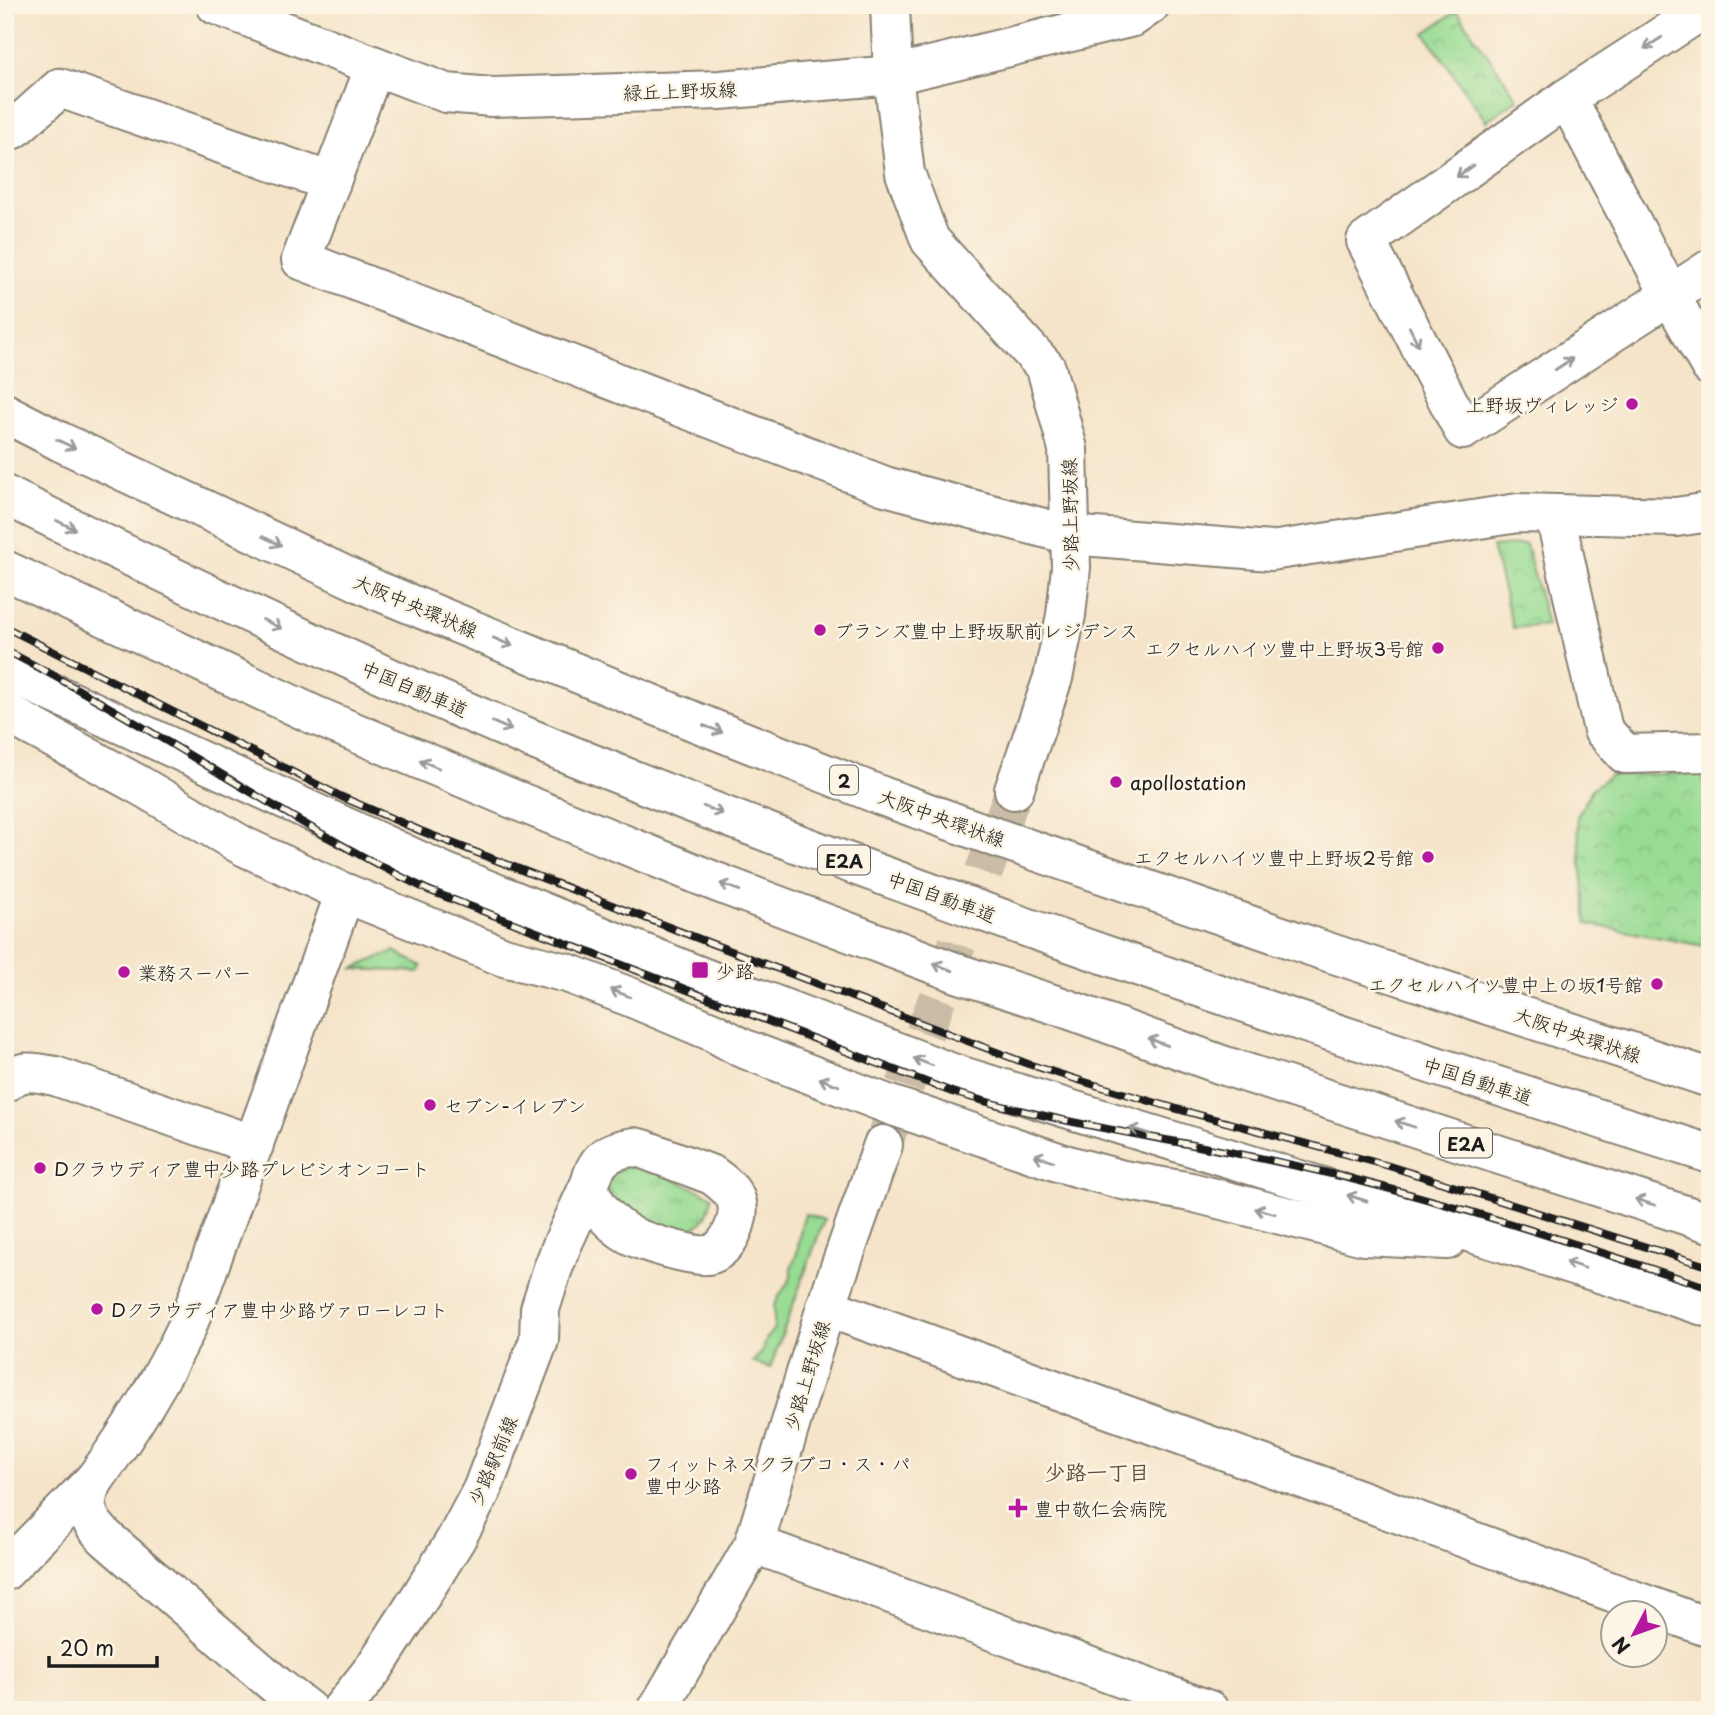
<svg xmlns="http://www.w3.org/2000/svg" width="1715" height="1715" font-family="'Playpen Sans','Klee One',sans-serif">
<defs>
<pattern id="grass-tufts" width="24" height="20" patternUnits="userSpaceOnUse" patternTransform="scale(1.75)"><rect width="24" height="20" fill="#98db93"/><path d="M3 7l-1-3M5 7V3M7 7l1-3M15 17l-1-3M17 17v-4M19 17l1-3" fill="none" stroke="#82bb7e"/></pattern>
<pattern id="park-crowns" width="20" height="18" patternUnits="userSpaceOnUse" patternTransform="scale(1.75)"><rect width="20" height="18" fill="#98db93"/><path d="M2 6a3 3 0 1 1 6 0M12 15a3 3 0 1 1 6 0" fill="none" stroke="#82bb7e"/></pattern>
</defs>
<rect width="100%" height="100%" fill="#fcf5e5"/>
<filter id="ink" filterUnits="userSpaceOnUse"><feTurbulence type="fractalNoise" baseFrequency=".0143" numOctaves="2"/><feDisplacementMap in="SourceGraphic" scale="14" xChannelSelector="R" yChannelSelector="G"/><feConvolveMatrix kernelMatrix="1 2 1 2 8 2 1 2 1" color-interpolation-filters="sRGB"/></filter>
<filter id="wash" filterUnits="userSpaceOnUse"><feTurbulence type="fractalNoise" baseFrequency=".00686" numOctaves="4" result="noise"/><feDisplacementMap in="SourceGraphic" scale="28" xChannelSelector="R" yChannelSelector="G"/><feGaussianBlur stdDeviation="1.57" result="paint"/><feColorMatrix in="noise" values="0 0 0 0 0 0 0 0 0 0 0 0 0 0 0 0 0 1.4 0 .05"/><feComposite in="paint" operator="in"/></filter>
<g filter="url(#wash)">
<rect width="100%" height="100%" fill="#f5e4c9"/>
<g fill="url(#grass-tufts)" stroke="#5a7c58" stroke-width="2">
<polygon points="394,951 422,966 420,972 352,969"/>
<path d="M 631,1161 L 712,1196 C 705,1240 680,1232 647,1219 C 640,1216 629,1214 622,1209 C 616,1205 611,1193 607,1187 L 611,1176 Z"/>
</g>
<g fill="url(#park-crowns)" stroke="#5a7c58" stroke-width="2">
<polygon points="1457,11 1518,99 1486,121 1425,33"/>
<polygon points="1526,544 1547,625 1513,628 1492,547"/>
<polygon points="1710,773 1710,947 1587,924 1577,817 1592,789 1610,775"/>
</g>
<polygon fill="#98db93" stroke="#5a7c58" stroke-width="2" points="805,1214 824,1220 770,1368 753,1362 763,1350 766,1340 774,1328 774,1307 778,1298 791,1278 791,1268 797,1254 801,1227"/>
</g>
<g filter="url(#ink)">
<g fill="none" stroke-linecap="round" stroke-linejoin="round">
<polyline stroke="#cabca6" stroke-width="38" stroke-dasharray="38 19" stroke-linecap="butt" points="885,1140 1014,790"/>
<defs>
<g id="minor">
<polyline points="216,5 446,93 492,97 720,90 893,75 1133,17 1150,5"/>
<polyline points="890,5 893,75 905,173 930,240 1046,368 1068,449 1071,567 1066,615 1053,678 1014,790"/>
<polyline points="1710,5 1567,98 1366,241 1463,430 1710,269"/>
<polyline points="375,66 301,260 885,486 1070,535 1271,551 1518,513 1676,517 1710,512"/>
<polyline points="1567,98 1670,295 1710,366"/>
<polyline points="5,120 14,129 60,88 331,182"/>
<polyline points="1555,515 1603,730 1625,754 1710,752"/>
<path d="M 5,1083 C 22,1068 34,1072 55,1076 L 254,1145"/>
<path d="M 634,1147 L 643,1149 L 712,1175 C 722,1182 734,1191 737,1203 C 741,1220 727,1252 708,1255 C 694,1257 643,1242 630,1235 C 615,1227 585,1200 591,1181 C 597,1157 610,1150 634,1147 Z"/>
<polyline points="826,1307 1342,1493 1710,1628"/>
<polyline points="754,1544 1209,1710"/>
<polyline points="5,1571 95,1479"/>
<path d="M 308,1710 L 277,1686 L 107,1539 C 86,1519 80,1505 95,1479 C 130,1431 161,1381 187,1327 L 345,893"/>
<polyline points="341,1710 374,1668 422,1594 456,1539 482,1490 539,1340 540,1309 552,1271 562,1245 589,1186"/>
<polyline points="657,1710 754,1544 826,1307 883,1145"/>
</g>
<g id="major">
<polyline points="5,413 61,442 376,590 693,721 882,796 992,836 1322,950 1710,1078"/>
<polyline points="5,671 444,872 697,975 952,1073 1501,1242 1710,1308"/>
<polyline points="5,712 139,785 243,846 345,893 504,957 567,973 630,997 713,1032 742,1048 890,1105 1061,1163 1123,1180 1191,1192 1364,1236 1447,1240"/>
</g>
<g id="highway">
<path d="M 5,495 C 186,585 369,672 556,749 C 934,903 1321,1031 1710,1154"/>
<polyline points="5,570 314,715 513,799 716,882 960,974 1059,1006 1222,1065 1710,1223"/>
</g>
</defs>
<use href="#minor" stroke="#888072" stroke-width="42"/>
<use href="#major" stroke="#888072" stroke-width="42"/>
<use href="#highway" stroke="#888072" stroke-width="42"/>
<use href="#minor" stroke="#fff" stroke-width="38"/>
<use href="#major" stroke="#fff" stroke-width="38"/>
<use href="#highway" stroke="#fff" stroke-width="38"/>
<defs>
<g id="rail">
<polyline points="5,627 342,797 421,831 710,943 1028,1064 1085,1082 1177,1109 1389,1166 1710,1267"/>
<path d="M 5,650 C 150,724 282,819 428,890 L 952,1092 C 1072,1128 1197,1142 1319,1171 C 1451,1202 1581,1246 1710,1288"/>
</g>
</defs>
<use href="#rail" stroke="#1c1c1c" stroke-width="8"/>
<use href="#rail" stroke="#fcf5e5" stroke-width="5" stroke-dasharray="16" stroke-linecap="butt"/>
</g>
<defs><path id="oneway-shaft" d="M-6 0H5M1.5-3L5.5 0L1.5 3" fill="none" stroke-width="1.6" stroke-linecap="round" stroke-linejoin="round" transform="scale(1.75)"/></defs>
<g stroke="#999">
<use href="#oneway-shaft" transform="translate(1653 43) rotate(147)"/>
<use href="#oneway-shaft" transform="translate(1465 171) rotate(145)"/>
<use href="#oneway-shaft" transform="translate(1414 336) rotate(63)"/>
<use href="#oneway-shaft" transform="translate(1564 364) rotate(-33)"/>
<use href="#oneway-shaft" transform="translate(66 444) rotate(26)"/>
<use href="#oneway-shaft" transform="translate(66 525) rotate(26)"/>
<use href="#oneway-shaft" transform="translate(272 541) rotate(25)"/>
<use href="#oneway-shaft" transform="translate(272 624) rotate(25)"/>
<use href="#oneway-shaft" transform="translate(503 642) rotate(23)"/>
<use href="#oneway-shaft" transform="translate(502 726) rotate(23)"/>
<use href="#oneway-shaft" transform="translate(713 729) rotate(21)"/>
<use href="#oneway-shaft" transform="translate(429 764) rotate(-157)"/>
<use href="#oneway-shaft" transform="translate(713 810) rotate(21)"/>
<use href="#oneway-shaft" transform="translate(730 887) rotate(-160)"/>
<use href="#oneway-shaft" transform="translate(943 967) rotate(-159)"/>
<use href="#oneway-shaft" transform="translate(620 993) rotate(-159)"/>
<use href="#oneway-shaft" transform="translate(1158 1042) rotate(-160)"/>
<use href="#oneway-shaft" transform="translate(923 1062) rotate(-159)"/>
<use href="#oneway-shaft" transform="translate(829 1082) rotate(-159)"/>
<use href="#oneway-shaft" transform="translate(1405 1124) rotate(-162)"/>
<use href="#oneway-shaft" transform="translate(1140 1131) rotate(-163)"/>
<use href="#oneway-shaft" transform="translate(1044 1158) rotate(-162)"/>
<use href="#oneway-shaft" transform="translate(1357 1198) rotate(-163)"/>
<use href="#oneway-shaft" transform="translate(1645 1202) rotate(-162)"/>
<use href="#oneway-shaft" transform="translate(1265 1211) rotate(-166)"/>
<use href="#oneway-shaft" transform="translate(1575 1265) rotate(-162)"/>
</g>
</g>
<g fill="#b5179e" stroke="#fcf5e5" stroke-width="2.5">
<circle cx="1632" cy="404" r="7"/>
<circle cx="820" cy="630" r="7"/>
<circle cx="1438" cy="648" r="7"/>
<circle cx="1116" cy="782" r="7"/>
<circle cx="1428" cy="857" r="7"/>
<rect x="691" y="961" width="18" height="18" rx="3.5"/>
<circle cx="124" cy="972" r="7"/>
<circle cx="1657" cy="984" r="7"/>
<circle cx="430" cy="1105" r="7"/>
<circle cx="40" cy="1168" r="7"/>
<circle cx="97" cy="1309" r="7"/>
<circle cx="631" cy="1474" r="7"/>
<path d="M1014.5 1497.5h7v7h7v7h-7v7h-7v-7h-7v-7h7z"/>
</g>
<g text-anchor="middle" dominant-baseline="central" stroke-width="5" stroke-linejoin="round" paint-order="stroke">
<g fill="#fcf5e5" stroke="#5f5d58" stroke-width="2">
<rect x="830" y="765.5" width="28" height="29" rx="5"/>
<rect x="818" y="845.5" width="52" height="29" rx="5"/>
<rect x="1440" y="1128.5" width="52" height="29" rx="5"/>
</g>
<g font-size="18" font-weight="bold" fill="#1c1c1c">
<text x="844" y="780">2</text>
<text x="844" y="860">E2A</text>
<text x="1466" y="1143">E2A</text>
</g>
<g font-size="19" fill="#1c1c1c" stroke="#fcf5e5">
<text transform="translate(680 90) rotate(-2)">緑丘上野坂線</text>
<text transform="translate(1069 515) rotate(-91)">少路上野坂線</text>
<text transform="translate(416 605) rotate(23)">大阪中央環状線</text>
<text transform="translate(415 688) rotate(23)">中国自動車道</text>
<text transform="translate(942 817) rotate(20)">大阪中央環状線</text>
<text transform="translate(942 896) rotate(20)">中国自動車道</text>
<text transform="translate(1578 1034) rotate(19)">大阪中央環状線</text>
<text transform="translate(1478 1080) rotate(18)">中国自動車道</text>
<text transform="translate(806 1375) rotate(-73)">少路上野坂線</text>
<text transform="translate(492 1460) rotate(-67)">少路駅前線</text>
</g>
<g font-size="19" fill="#1c1c1c" stroke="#fcf5e5" text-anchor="start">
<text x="1618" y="404" text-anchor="end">上野坂ヴィレッジ</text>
<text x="834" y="630">ブランズ豊中上野坂駅前レジデンス</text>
<text x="1424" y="648" text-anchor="end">エクセルハイツ豊中上野坂3号館</text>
<text x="1130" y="782">apollostation</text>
<text x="1414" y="857" text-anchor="end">エクセルハイツ豊中上野坂2号館</text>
<text x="716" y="970">少路</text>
<text x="138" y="972">業務スーパー</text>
<text x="1643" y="984" text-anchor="end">エクセルハイツ豊中上の坂1号館</text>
<text x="444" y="1105">セブン-イレブン</text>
<text x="54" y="1168">Dクラウディア豊中少路プレビシオンコート</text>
<text x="111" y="1309">Dクラウディア豊中少路ヴァローレコト</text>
<text x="645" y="1463">フィットネスクラブコ・ス・パ<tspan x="645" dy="22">豊中少路</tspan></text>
<text x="1034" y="1508">豊中敬仁会病院</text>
</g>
<g font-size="21" font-weight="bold" fill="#624e37" stroke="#fcf5e5">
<text x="1097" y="1471">少路一丁目</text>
</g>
</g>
<rect width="1715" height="1715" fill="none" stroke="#fcf5e5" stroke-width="28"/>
<g transform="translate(1634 1634) rotate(229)"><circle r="33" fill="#fcf5e5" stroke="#a29e95" stroke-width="2"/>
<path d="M0-5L12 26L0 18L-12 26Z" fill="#b5179e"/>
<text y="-10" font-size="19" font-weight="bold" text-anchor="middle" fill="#1c1c1c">N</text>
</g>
<path d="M49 1656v10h108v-10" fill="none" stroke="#1c1c1c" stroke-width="3.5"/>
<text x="60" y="1656" font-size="21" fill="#1c1c1c" stroke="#fcf5e5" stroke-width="5" paint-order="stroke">20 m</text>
</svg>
